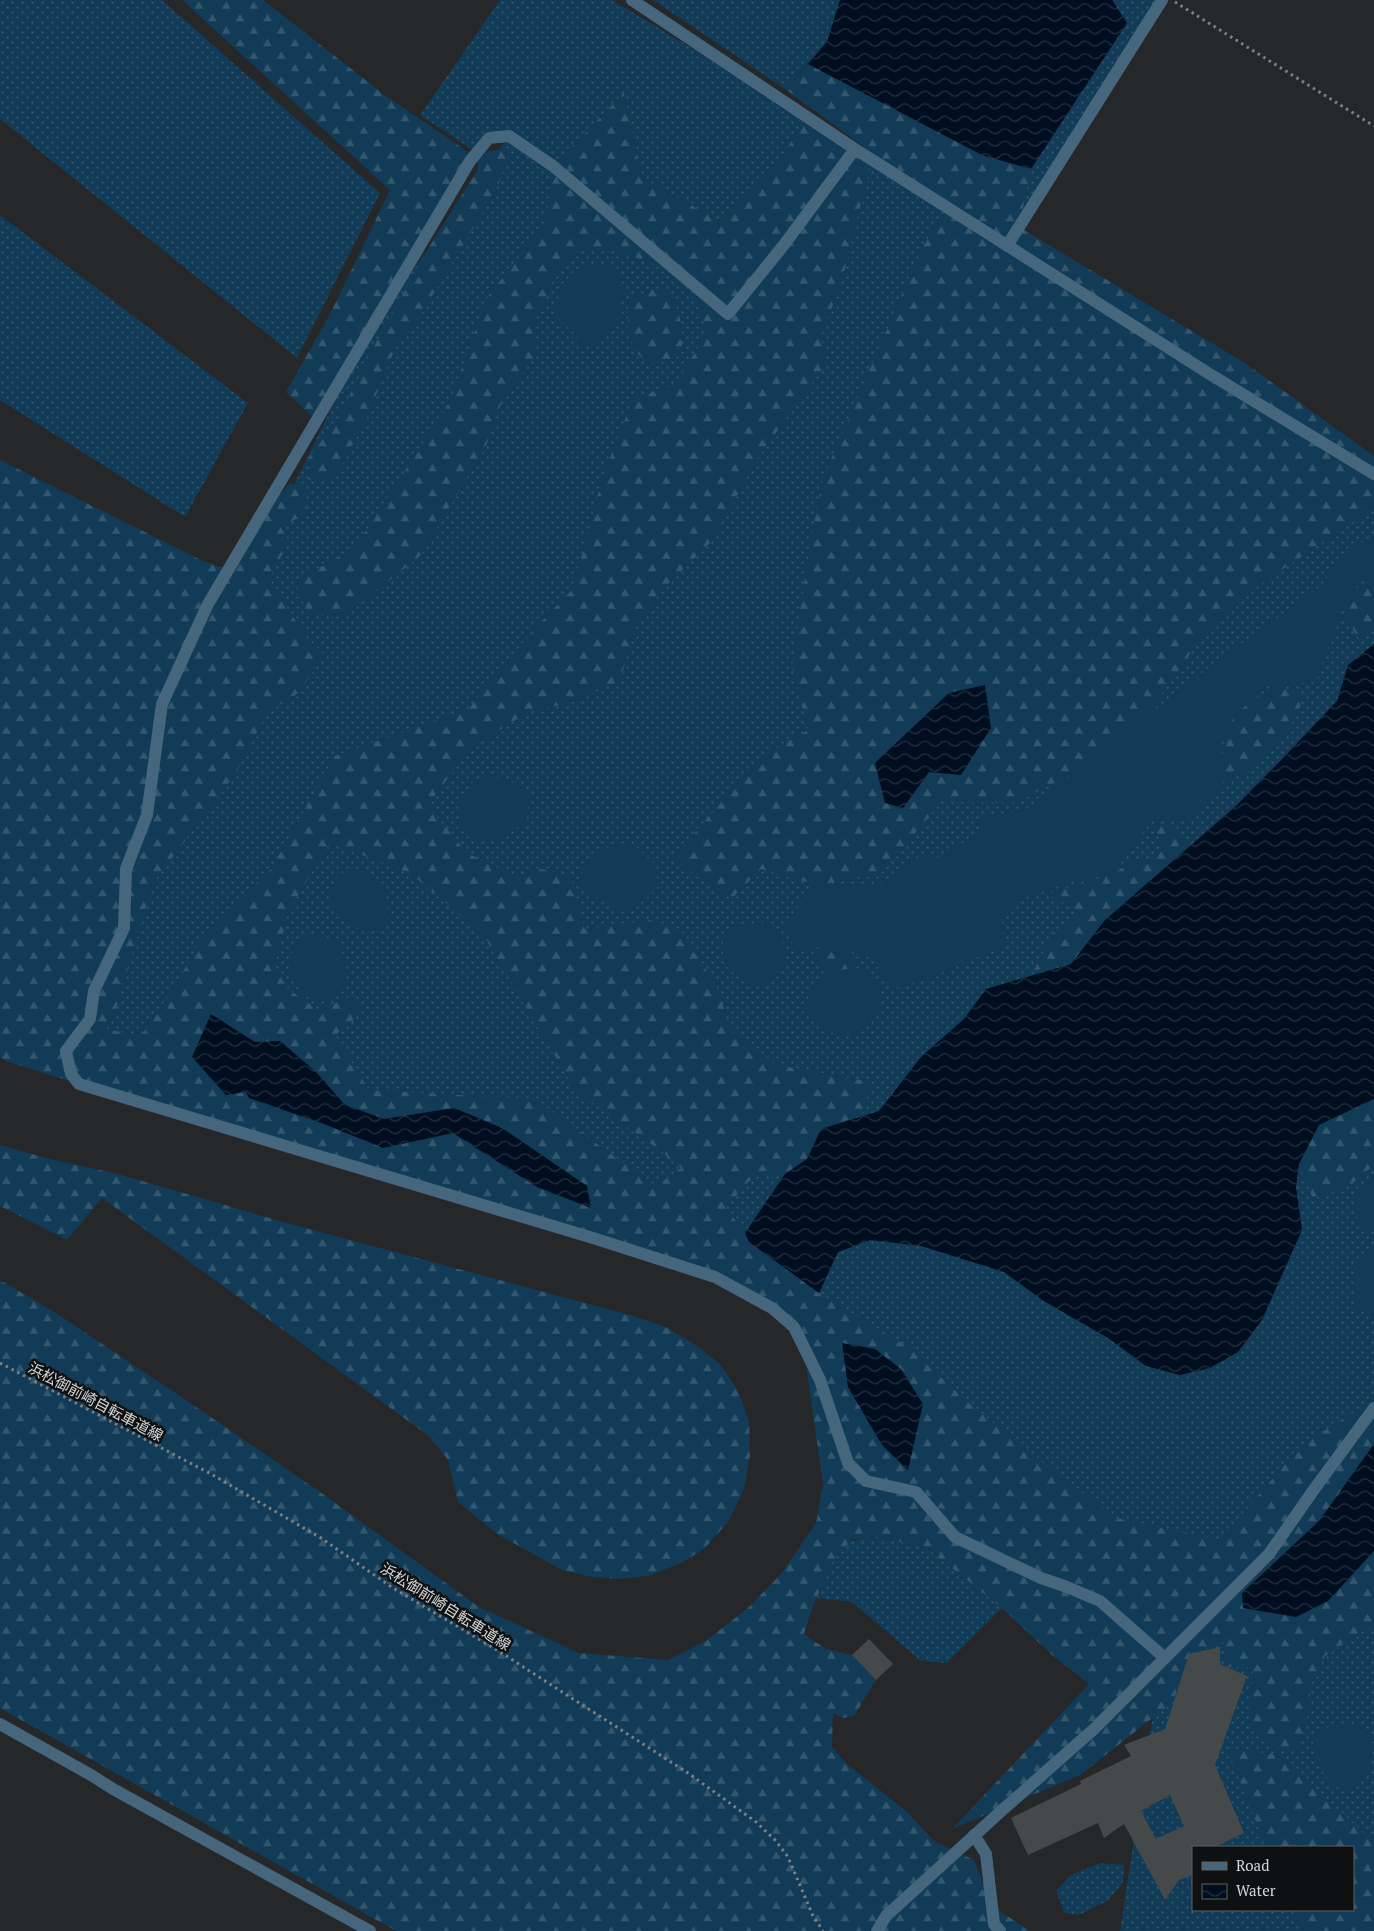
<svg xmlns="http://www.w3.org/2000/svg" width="1374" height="1931" font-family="'PT Serif','Noto Sans JP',serif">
<defs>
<pattern id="grass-dots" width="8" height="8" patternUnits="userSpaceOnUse" patternTransform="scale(1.25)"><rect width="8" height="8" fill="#113b56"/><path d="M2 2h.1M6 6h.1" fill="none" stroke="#33576e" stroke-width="1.8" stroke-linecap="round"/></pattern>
<pattern id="forest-firs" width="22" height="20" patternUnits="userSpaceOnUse" patternTransform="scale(1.25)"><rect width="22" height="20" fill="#113b56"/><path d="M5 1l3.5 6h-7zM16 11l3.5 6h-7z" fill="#33576e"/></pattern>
<pattern id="water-waves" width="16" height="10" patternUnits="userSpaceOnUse" patternTransform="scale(1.25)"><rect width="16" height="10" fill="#000e1f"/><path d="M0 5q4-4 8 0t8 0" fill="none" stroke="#24303f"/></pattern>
</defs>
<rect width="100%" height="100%" fill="#252729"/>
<g fill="url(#grass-dots)" fill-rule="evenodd">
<polygon points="0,0 162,0 380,193 297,358 0,119"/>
<path d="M 500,0 L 612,0 L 806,116 L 776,168 L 720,221 L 642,178 L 624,93 L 553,166 L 721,288 L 827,131 L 1374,461 L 1374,1931 L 1120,1931 L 1166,1629 L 771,1277 L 79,1084 L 173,730 L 370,330 L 508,137 L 489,138 L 477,153 L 420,115 ZM 1193,1847 L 1353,1847 L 1353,1910 L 1193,1910 Z"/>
<polygon points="653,0 840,0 827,42 785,89"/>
<polygon points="1112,0 1155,0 1019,227 1024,176 1127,23"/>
<polygon points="0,215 248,403 185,517 0,400"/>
<polygon points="876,1537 926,1547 1002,1608 947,1663 921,1661 852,1602 817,1598 838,1545 863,1538"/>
<polygon points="1100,1863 1124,1865 1123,1882 1109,1900 1079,1915 1064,1913 1056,1891 1071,1875"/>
</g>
<g fill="url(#forest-firs)" fill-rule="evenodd">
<polygon points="182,0 263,0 386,96 471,154 317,421 286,392 331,312 390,190"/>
<polygon points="808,64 982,155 1031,169 1019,227 1245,363 1374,456 1374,508 1234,602 1194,648 1122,750 1014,803 941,802 880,875 817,885 761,869 731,899 672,859 761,757 808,730 792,667 810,543 823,478 922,248 947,208 785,89"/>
<path d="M 624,93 L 642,178 L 720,221 L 776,168 L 806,116 L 872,160 L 841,285 L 821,335 L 826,364 L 759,456 L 711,542 L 662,590 L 635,628 L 620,681 L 570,703 L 528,712 L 472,748 L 427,805 L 467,853 L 515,877 L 541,869 L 571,876 L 585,929 L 650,920 L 682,932 L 719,991 L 730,1030 L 777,1065 L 872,1082 L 862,1115 L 821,1129 L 807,1159 L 785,1174 L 761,1175 L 749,1181 L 726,1208 L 745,1233 L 749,1242 L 819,1293 L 908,1347 L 970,1404 L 1052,1470 L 1116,1518 L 1219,1540 L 1303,1444 L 1367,1404 L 1374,1394 L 1374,1624 L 1325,1656 L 1311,1685 L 1308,1715 L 1298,1749 L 1275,1748 L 1249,1720 L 1253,1668 L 1227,1667 L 1225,1642 L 1189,1654 L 1173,1702 L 1080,1775 L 952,1829 L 1089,1684 L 1051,1654 L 1002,1608 L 926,1547 L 876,1537 L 853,1539 L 834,1559 L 813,1606 L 804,1634 L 826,1649 L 852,1655 L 876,1680 L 854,1716 L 843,1718 L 833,1713 L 832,1747 L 846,1763 L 905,1810 L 935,1842 L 974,1860 L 992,1906 L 1030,1931 L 396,1931 L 0,1708 L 0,1280 L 56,1313 L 180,1396 L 316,1489 L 479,1607 L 579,1653 L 668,1660 L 706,1641 L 749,1607 L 781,1574 L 816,1523 L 823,1484 L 800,1323 L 742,1291 L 622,1247 L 79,1084 L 6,1061 L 0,1057 L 0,460 L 203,561 L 234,572 L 280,494 L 290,483 L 305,487 L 307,504 L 303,516 L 280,526 L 289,542 L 269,579 L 306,637 L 325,655 L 298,693 L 268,712 L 234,776 L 153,883 L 116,1009 L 106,1029 L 141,1036 L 173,989 L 206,932 L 270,870 L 335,756 L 468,709 L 534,629 L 573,589 L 601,482 L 633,398 L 675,385 L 707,333 L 689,282 L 631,255 L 608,250 L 579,248 L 555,278 L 537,317 L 535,356 L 499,408 L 486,446 L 421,555 L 344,617 L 307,614 L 295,581 L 355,548 L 450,401 L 487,298 L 546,221 L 553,166 ZM 330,843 L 410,873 L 483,934 L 575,1090 L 662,1152 L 681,1168 L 656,1186 L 534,1099 L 369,1090 L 335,1035 L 354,1020 L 361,1005 L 355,995 L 319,1010 L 289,990 L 274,968 L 289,910 Z"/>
<polygon points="512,148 495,193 412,329 396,346 366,420 339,470 327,480 309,480 309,457 338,419 371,352 429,247 478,169 477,153"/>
<path d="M 650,290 C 653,290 659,289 662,291 C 681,299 683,332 682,350 L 668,362 L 648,364 L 635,351 L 628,330 L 628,308 L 632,299 Z"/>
<polygon points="1372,577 1374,578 1374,631 1358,638 1347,619 1347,595"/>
<path d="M 1280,685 L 1303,697 C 1298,720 1269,759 1248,771 C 1241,775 1231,778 1223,781 C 1221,764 1222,730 1234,716 C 1245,704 1266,692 1280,685 Z"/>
<polygon points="1171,824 1191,845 1105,920 1071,964 1034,970 1053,934 1079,914 1050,893 1113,874 1135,859 1154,860 1162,840 1148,825"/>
<polygon points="830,946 847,948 855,956 856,967 825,974 815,958 821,950"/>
<polygon points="1374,1099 1374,1165 1350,1185 1313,1199 1299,1164 1319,1125"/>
<polygon points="0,1145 46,1158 118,1174 287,1223 630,1315 666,1327 697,1346 720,1364 737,1389 749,1420 750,1455 744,1489 728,1522 704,1549 681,1563 651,1575 623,1579 592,1577 562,1570 497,1534 458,1502 448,1460 430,1437 102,1198 67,1240 0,1206"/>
<polygon points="1227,1749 1276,1754 1374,1842 1374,1931 1303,1931 1293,1910 1353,1910 1353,1847 1266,1847"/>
</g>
<g fill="#113b56">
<polygon points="598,263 618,269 624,293 617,323 596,344 581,345 575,333 553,316 561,286 575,270"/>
<polygon points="1374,541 1374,577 1350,586 1316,682 1265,686 1234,716 1220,746 1223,785 1187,819 1153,818 1113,874 1073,881 1023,898 1002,916 1004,946 933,976 893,989 872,959 849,949 824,946 796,952 783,922 790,917 817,885 880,884 922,855 944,859 954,847 979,835 982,817 1026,810 1215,663 1320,587 1352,543"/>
<polygon points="491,775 518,784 529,798 526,822 503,837 482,842 458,827 461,803 473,781"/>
<polygon points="621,844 638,848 655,865 659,886 645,900 625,913 603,902 581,885 583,863 597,850"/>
<path d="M 349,868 L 365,872 L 385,888 L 389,920 L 385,928 C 354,931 350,928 329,905 L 335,879 Z"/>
<polygon points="766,922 781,937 787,954 782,970 772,982 758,986 745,982 727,967 723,954 723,941 737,926"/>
<polygon points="323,936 340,944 347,976 338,996 321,1001 301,993 289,969 293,948 306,937"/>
<path d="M 856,967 C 862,970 873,974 876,980 C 891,1003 872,1024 852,1035 C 825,1033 816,1031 806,1005 C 818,972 823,974 856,967 Z"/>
<polygon points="1374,1176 1374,1232 1363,1229 1353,1209 1358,1188"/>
<polygon points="1374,1249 1374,1316 1356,1309 1353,1280 1359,1260"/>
<polygon points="1344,1726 1364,1727 1373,1744 1371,1764 1359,1784 1348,1789 1334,1787 1318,1765 1312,1738 1322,1728"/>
</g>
<g fill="url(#water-waves)">
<polygon points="840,0 1112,0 1127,23 1031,169 982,155 808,64 827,42"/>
<polygon points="1374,644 1374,1099 1319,1125 1299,1164 1296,1187 1302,1230 1262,1320 1238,1352 1210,1368 1180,1375 1146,1366 1108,1338 1042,1300 1004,1272 921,1246 870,1240 838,1252 819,1293 749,1242 745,1233 785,1174 807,1159 821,1129 879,1111 921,1057 964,1019 986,989 1071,964 1105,920 1236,806 1287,754 1337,701 1348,665"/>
<polygon points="985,685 991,728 961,775 929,772 903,808 885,803 875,763 949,693"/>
<polygon points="211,1014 255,1042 280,1041 316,1072 345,1105 384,1119 454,1108 502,1128 587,1186 591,1208 537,1187 453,1133 383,1148 324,1124 249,1098 246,1092 226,1095 192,1057"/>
<polygon points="842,1343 875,1349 901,1369 923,1404 908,1470 882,1445 848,1387"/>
<polygon points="1374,1444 1374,1551 1328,1601 1296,1617 1243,1608 1242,1593 1319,1521"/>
</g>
<g fill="#46494a" fill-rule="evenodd">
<polygon points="869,1639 893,1664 876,1680 852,1655"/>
<path d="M 1220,1647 L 1220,1664 L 1247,1676 L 1215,1765 L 1244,1833 L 1215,1847 L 1193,1847 L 1193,1875 L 1179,1880 L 1165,1900 L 1124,1824 L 1104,1838 L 1098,1823 L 1028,1855 L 1011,1818 L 1081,1784 L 1080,1781 L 1131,1756 L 1124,1745 L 1165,1729 L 1189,1654 ZM 1170,1795 L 1184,1826 L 1156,1839 L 1141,1811 Z"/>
</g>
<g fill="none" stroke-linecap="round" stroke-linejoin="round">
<g stroke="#7f8082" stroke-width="3" stroke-dasharray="2.5 4" stroke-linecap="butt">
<polyline points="1175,2 1374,126"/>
<polyline points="0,1363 211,1474 321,1538 393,1588 497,1650 688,1773 756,1822 776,1841 788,1857 813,1916 823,1931"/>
</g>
<g stroke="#46667d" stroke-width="12">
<polyline points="632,0 855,149 1208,373 1374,474"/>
<polyline points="855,149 783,246 728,314 553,166 509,136 489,138 470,161 208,604 162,704 147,815 126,869 124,928 94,991 90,1019 66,1051 71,1074 79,1084 593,1238 715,1277 772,1308 794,1327 820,1380 848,1463 866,1481 916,1492 955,1537 1041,1578 1067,1587 1100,1601 1165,1658"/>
<polyline points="1007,246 1162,0"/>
<polyline points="0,1724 91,1775 113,1789 370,1931"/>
<polyline points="974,1835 986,1854 994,1924 1000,1931"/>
<polyline points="877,1931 886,1916 999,1813 1094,1729 1269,1554 1315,1488 1374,1408"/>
</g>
</g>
<g text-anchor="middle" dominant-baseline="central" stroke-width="5" stroke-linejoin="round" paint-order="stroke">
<g font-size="15" fill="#d6d7d8" stroke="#0f1011">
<text transform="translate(96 1401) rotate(28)">浜松御前崎自転車道線</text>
<text transform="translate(446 1606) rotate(32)">浜松御前崎自転車道線</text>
</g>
</g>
<rect x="1192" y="1846" width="162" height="65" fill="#0f1011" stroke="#5f6061"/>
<rect x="1202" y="1862" width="25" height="8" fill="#46667d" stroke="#5f6061"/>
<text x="1236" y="1871" font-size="15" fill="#d6d7d8">Road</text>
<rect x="1202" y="1884" width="25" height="15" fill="url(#water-waves)" stroke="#5f6061"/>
<text x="1236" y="1896" font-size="15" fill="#d6d7d8">Water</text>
</svg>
